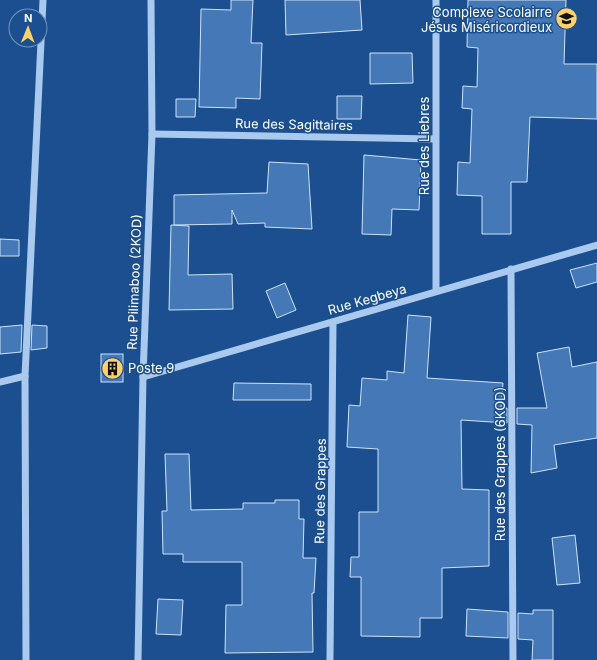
<svg xmlns="http://www.w3.org/2000/svg" width="597" height="660" font-family="Inter,sans-serif">
<rect width="100%" height="100%" fill="#1b4f8f"/>
<g fill="#4478b7" stroke="#cfe3fa">
<polygon points="231,0 253,0 251,43 262,43 260,99 236,98 236,108 199,107 201,9 231,10"/>
<polygon points="285,0 360,0 362,30 286,35"/>
<polygon points="468,0 566,0 564,64 597,64 597,119 530,117 527,182 511,182 511,234 482,234 482,196 457,195 458,162 470,163 472,109 462,108 463,86 477,87 478,48 467,47"/>
<polygon points="370,53 412,53 413,83 370,84"/>
<polygon points="337,96 362,96 361,119 337,119"/>
<polygon points="176,99 196,99 195,117 176,117"/>
<polygon points="364,155 421,160 419,210 392,209 391,235 362,234"/>
<polygon points="269,162 308,164 312,229 265,227 265,223 238,224 232,210 232,224 174,225 174,195 267,193"/>
<polygon points="171,225 189,226 188,275 232,274 233,309 169,310"/>
<polygon points="0,239 19,240 19,256 0,256"/>
<polygon points="597,263 597,282 576,288 570,270"/>
<polygon points="285,283 296,310 277,318 266,291"/>
<polygon points="408,315 431,317 427,378 503,383 501,408 507,408 507,423 461,420 462,489 489,490 489,566 442,568 442,618 420,618 420,637 361,636 361,577 350,577 351,557 359,557 359,512 378,512 378,449 347,447 349,405 360,406 362,378 387,380 387,371 404,373"/>
<polygon points="22,325 21,352 0,354 0,327"/>
<polygon points="32,325 47,326 47,348 31,350"/>
<polygon points="569,347 572,367 597,362 597,438 554,445 557,468 531,473 532,425 517,424 517,408 547,408 537,353"/>
<rect x="101" y="354" width="22" height="28"/>
<polygon points="234,383 311,384 311,400 233,400"/>
<polygon points="165,454 189,454 191,510 243,509 243,503 275,503 275,500 299,500 299,519 304,519 303,558 316,558 314,593 312,593 313,652 225,653 226,605 242,605 242,562 183,562 183,554 163,554 162,511 167,511"/>
<polygon points="575,535 580,583 557,585 552,538"/>
<polygon points="158,599 183,600 181,635 156,634"/>
<polygon points="467,609 508,612 508,638 466,636"/>
<polygon points="533,610 553,610 553,660 532,660 533,640 518,639 518,613 533,614"/>
</g>
<g fill="none" stroke-linecap="round" stroke-linejoin="round">
<g stroke="#a9c9ee" stroke-width="7">
<polyline points="436,0 436,291"/>
<polyline points="152,134 435,139"/>
<polyline points="511,269 513,660"/>
<polyline points="143,377 597,245"/>
<polyline points="0,382 25,376"/>
<polyline points="26,660 25,376 43,0"/>
<polyline points="138,660 143,377 152,134 151,0"/>
<polyline points="330,660 333,322"/>
</g>
</g>
<defs>
<symbol id="school-disc" viewBox="-11 -11 22 22"><circle r="9.5" fill="#ffd166" stroke="#1b4f8f"/><path d="M0-5L7-2L0 1L-7-2ZM-4 1L0 2.5L4 1V4Q0 6-4 4Z" fill="#111"/></symbol>
<symbol id="building-disc" viewBox="-11 -11 22 22"><circle r="9.5" fill="#ffd166" stroke="#1b4f8f"/><path d="M-4-6H4V6H1V3H-1V6H-4ZM-2.5-4.3h1.7v1.8h-1.7ZM.8-4.3h1.7v1.8H.8ZM-2.5-1h1.7V.8h-1.7ZM.8-1h1.7V.8H.8Z" fill="#111"/></symbol>
</defs>
<g fill-rule="evenodd">
<use href="#school-disc" x="554" y="6" width="25" height="25"/>
<use href="#building-disc" x="100" y="356" width="25" height="25"/>
</g>
<g text-anchor="middle" dominant-baseline="central" stroke-width="3" stroke-linejoin="round" paint-order="stroke">
<g font-size="13" fill="#fff" stroke="#1b4f8f" text-anchor="end">
<text x="552" y="12">Complexe Scolairre<tspan x="552" dy="15">Jésus Miséricordieux</tspan></text>
<text x="128" y="368" text-anchor="start">Poste 9</text>
</g>
<g font-size="13" fill="#fff" stroke="#1b4f8f">
<text transform="translate(294 124) rotate(1)">Rue des Sagittaires</text>
<text transform="translate(424 146) rotate(-90)">Rue des Liebres</text>
<text transform="translate(134 282) rotate(-88)">Rue Pilimaboo (2KOD)</text>
<text transform="translate(367 299) rotate(-16)">Rue Kegbeya</text>
<text transform="translate(500 464) rotate(-90)">Rue des Grappes (6KOD)</text>
<text transform="translate(320 491) rotate(-89)">Rue des Grappes</text>
</g>
</g>
<g transform="translate(28 28) rotate(1)"><circle r="19" fill="#1b4f8f" stroke="#7695bc"/>
<path d="M0-3L7 15L0 10L-7 15Z" fill="#ffd166"/>
<text y="-6" font-size="11" font-weight="bold" text-anchor="middle" fill="#ffffff">N</text>
</g>
</svg>
